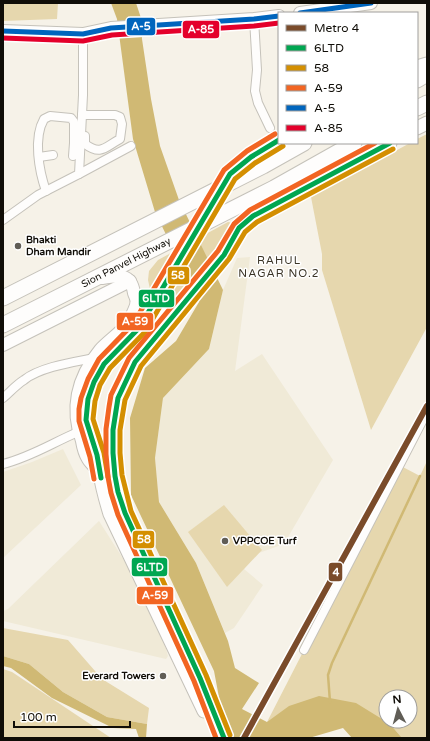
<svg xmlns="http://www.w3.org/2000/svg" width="430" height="741" font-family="'Varela Round',sans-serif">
<rect width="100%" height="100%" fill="#f6f2e8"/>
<g fill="#f0ead7">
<polygon points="250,257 235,371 262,354 333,460 284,544 253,555 244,569 263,585 234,628 225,633 196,563 159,502 155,458 163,398 209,349 223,290 237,258"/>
<polygon points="63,449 81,485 3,558 3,472 32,462"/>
<polygon points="99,521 129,568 161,631 168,656 166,659 3,621 3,611 8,609"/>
</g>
<g fill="#e6d7ae" fill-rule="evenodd">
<polygon points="3,3 58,3 57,19 3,21"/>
<polygon points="427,134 427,327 371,430 322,270 322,254 311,197 410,143 417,143 417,139"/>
<path d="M 228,222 L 233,223 C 219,247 195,291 170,304 L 163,302 L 155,296 L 150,289 L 148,280 L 149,271 L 158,260 Z"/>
<path d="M 427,461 L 427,738 L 402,738 L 390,724 L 266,724 L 399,465 L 420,476 ZM 386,697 L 410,697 L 410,721 L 386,721 Z"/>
<polygon points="224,505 262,550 227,587 188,532"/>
<polygon points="3,628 68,640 102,679 149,708 147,724 107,717 63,692 29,664 3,656"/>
<polygon points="3,669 12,672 111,738 3,738"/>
</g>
<g fill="#d0b974">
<polygon points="111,3 136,3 141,18 142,39 151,99 160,146 179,200 223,290 209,349 163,398 155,458 159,502 196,563 228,641 235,668 259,683 242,709 267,722 289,706 319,696 356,703 390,724 402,738 352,738 343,728 309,738 211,738 226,734 214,671 131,495 130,418 145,368 176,341 199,302 155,212 133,139 117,19"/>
<polygon points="3,656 29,664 63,692 107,717 147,724 146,738 139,738 136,729 113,728 52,698 11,668 3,666"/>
</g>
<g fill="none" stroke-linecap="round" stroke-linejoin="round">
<polyline stroke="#d0b974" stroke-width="2.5" points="330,702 328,675 332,663 420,476"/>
<defs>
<g id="street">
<polyline points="254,19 257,70 255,91 258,103 270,128"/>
<path d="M 82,115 L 115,115 L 120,117 L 122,124 L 120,139 C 105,147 101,156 85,144 L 85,136"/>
<polyline points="73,156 74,143"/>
<polyline points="39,157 53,155"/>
<polyline points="79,174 131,146"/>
<path d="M 46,191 C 39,171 33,138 44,119 L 50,116 L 71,118 L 74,122 L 74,143 L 81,143"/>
<polyline points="3,220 38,195 79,174 83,95 83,34"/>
<path d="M 3,398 C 10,392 16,385 24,380 C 40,367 74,362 94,358"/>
<path d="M 3,464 C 31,457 52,443 78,432"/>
<polyline points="304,650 427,412"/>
</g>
<g id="secondary">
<polyline points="300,13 371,3"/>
<polyline points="3,31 83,34 111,28 254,19 279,16"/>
<polyline points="3,345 130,281"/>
<path d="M 100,473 C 96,468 91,464 88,459 C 85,454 83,447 82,441 C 70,407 77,378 100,350 C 110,339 123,332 130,319 C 132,315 136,307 137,302 C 137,300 135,296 134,293 C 131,273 119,275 102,278"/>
</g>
<g id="primary">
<polyline points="417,67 427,64"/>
<polyline points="417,128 427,123"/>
<polyline points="260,150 279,140"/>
<polyline points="137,302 175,315"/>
<path d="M 146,318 C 134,335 118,347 105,363 C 94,378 84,401 86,420 C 88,432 95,443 97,455 C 99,461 99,467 100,473 C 102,487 106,501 110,514 L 204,711"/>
<path d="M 224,738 L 200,678 L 131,529 C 125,515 120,501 117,486 C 112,460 110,423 118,398 C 123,385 129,373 135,362 L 224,255 L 239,228 L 253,216 L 390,143"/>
</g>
<g id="highway">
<polyline points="417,80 427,74"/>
<polyline points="417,108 427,103"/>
<polyline points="3,298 263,166 304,143"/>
<path id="s1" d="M 3,325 L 274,188 L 354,143"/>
</g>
</defs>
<use href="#street" stroke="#c5c2ba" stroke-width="10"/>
<use href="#secondary" stroke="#c5c2ba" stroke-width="14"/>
<use href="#primary" stroke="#c5c2ba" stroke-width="15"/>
<use href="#highway" stroke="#c5c2ba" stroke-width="17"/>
<use href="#street" stroke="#fefdfc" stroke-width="8"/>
<use href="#secondary" stroke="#fefdfc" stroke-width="12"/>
<use href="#primary" stroke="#fefdfc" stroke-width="13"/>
<use href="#highway" stroke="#fefdfc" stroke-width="15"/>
<defs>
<polyline id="primary-bridge" points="146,318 230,174 240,165 260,150"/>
</defs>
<use href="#primary-bridge" stroke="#c5c2ba" stroke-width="15" stroke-linecap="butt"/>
<use href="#primary-bridge" stroke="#fefdfc" stroke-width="13"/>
<defs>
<g id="bus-1">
<polyline points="101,478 97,455 86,420 88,399 94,382 104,364 139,328 230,174 251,157 279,140"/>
<polyline points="224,738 200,678 125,513 118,492 115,476 113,453 113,430 118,398 135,362 224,255 239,228 253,216 390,143"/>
</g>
<g id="bus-2">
<polyline points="108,477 104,453 93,419 95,401 100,385 110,368 145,332 235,179 255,163 283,146"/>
<polyline points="230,735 206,675 131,511 122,475 120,453 120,430 125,400 141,366 229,259 245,232 257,222 393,149"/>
</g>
<g id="bus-3">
<polyline points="94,479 90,457 79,421 79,409 81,398 88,379 99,359 133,324 224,170 247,151 275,134"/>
<polyline points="216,738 194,681 118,515 111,493 108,477 106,454 106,429 109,407 111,395 129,358 218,251 234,224 250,210 375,143"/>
</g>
<g id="bus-4">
<polyline points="300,13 371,3"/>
<polyline points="3,31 83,34 111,28 254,19 279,16"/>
</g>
<polyline id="bus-5" points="3,38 83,41 112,35 254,26 279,23"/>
</defs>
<use href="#bus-1" stroke="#fff" stroke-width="8"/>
<use href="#bus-2" stroke="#fff" stroke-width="8"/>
<use href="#bus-3" stroke="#fff" stroke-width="8"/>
<use href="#bus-4" stroke="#fff" stroke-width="8"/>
<use href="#bus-5" stroke="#fff" stroke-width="8"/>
<use href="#bus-1" stroke="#00a651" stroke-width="5"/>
<use href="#bus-2" stroke="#d48f01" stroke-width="5"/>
<use href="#bus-3" stroke="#f26522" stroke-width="5"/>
<use href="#bus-4" stroke="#0065bd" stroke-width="5"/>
<use href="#bus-5" stroke="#e4002b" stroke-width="5"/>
<defs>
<polyline id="metro-1" points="244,738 427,406"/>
</defs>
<use href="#metro-1" stroke="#fff" stroke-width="9"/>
<use href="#metro-1" stroke="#7a4b2a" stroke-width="6"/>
</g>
<g fill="#605d56" stroke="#fff" stroke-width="1.5">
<circle cx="18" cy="246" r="4"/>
<circle cx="225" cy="541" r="4"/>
<circle cx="163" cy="676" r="4"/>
</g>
<g text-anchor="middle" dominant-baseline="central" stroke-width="3" stroke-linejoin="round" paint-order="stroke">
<g font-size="10" font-weight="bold" fill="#100d07" stroke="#fff" text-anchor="start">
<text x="26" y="240">Bhakti<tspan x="26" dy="12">Dham Mandir</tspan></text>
<text x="233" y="541">VPPCOE Turf</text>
<text x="155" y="676" text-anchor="end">Everard Towers</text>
</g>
<g font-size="10" fill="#100d07" stroke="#fff">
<text stroke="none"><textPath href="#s1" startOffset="138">Sion Panvel Highway</textPath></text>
</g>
<g font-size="11" letter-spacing="1" fill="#3a3426" stroke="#fff">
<text x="279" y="260">RAHUL<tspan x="279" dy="13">NAGAR NO.2</tspan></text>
</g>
</g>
<g stroke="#fff" stroke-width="1.5">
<rect x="126" y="17" width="30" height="19" rx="4" fill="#0065bd"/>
<rect x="182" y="20" width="38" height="19" rx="4" fill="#e4002b"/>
<rect x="167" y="266" width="23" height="19" rx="4" fill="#d48f01"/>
<rect x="138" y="289" width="37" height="19" rx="4" fill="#00a651"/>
<rect x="116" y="312" width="38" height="19" rx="4" fill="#f26522"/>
<rect x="132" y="530" width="23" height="19" rx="4" fill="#d48f01"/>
<rect x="131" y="557" width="37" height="20" rx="4" fill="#00a651"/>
<rect x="328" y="562" width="15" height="20" rx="4" fill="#7a4b2a"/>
<rect x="136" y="586" width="38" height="19" rx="4" fill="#f26522"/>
</g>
<g font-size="11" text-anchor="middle" font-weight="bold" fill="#fff">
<text x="141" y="30">A-5</text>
<text x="201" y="33">A-85</text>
<text x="178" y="279">58</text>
<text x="156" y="302">6LTD</text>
<text x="135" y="325">A-59</text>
<text x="144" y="543">58</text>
<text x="150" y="571">6LTD</text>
<text x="336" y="576">4</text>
<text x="155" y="599">A-59</text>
</g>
<rect width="430" height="741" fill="none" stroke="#100d07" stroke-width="8"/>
<rect x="278" y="12" width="140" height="132" fill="#ffffff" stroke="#9f9e9c"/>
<rect x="286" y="25" width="20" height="6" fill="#7a4b2a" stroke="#9f9e9c"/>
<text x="314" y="32" font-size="12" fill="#100d07">Metro 4</text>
<rect x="286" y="45" width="20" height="6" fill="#00a651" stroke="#9f9e9c"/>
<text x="314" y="52" font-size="12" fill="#100d07">6LTD</text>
<rect x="286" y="65" width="20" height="6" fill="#d48f01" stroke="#9f9e9c"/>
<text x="314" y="72" font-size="12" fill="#100d07">58</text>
<rect x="286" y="85" width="20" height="6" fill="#f26522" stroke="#9f9e9c"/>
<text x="314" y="92" font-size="12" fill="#100d07">A-59</text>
<rect x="286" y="105" width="20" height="6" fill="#0065bd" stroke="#9f9e9c"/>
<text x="314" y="112" font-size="12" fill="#100d07">A-5</text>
<rect x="286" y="125" width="20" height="6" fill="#e4002b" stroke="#9f9e9c"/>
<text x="314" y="132" font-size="12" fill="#100d07">A-85</text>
<g transform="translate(398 709) rotate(354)"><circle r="19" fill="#ffffff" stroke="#9f9e9c"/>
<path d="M0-3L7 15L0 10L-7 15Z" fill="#605d56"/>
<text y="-6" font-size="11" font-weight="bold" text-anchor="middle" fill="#100d07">N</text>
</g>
<path d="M14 721v6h116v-6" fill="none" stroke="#100d07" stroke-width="2"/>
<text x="20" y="721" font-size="12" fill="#100d07" stroke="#ffffff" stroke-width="3" paint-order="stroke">100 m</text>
</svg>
